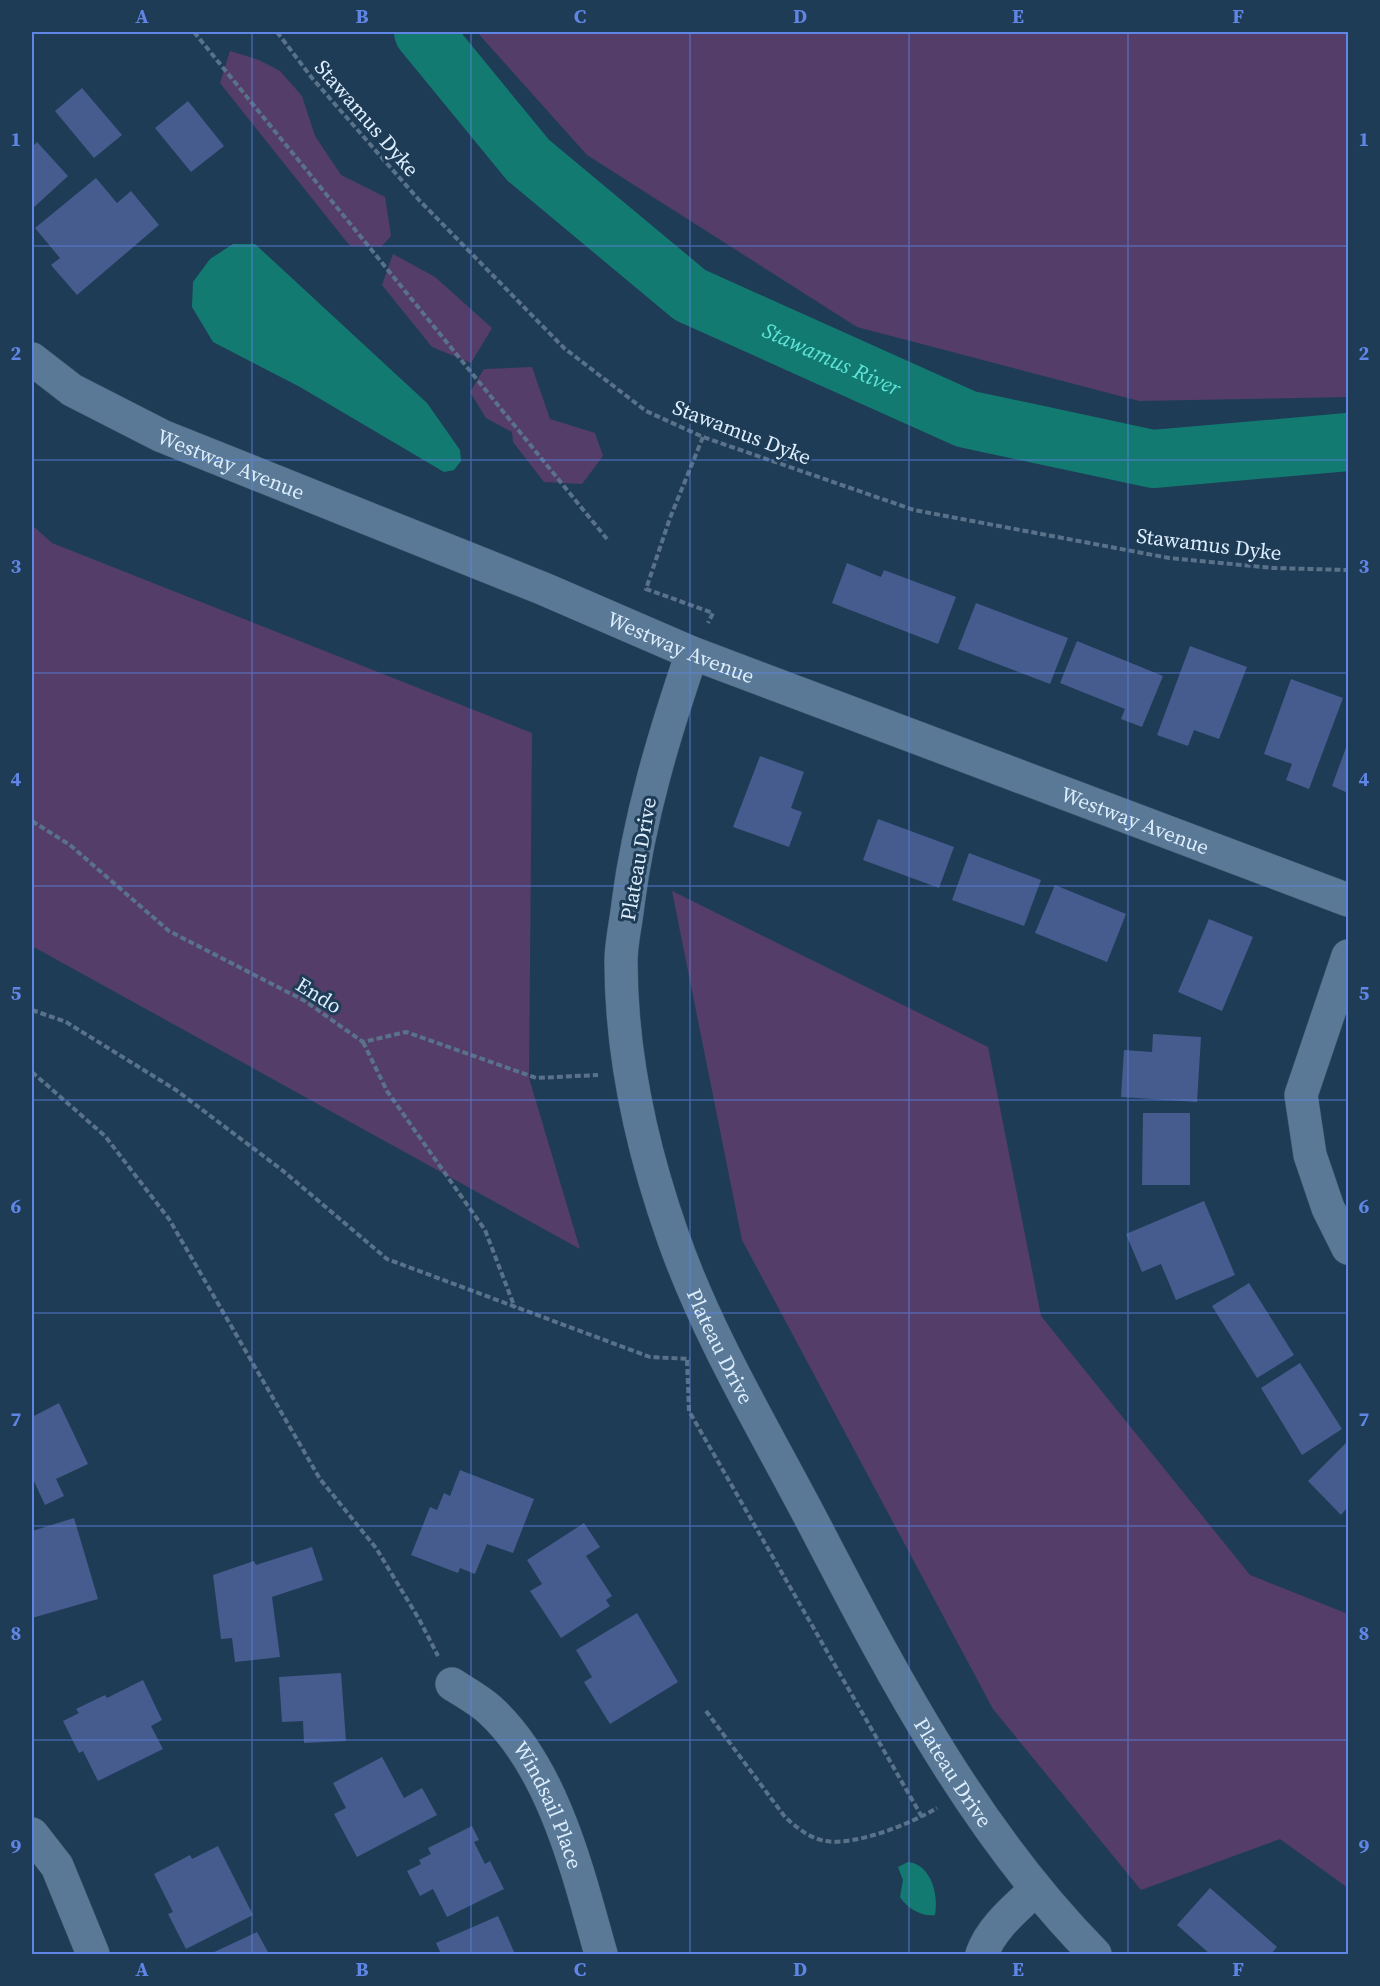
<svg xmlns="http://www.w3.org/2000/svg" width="1380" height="1986" font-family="'Source Serif 4',serif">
<rect width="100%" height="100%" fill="#1f3c56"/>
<g fill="#543e69">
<polygon points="477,32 1348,32 1348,397 1139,401 857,327 587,155"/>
<polygon points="230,51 259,60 280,71 302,96 315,136 341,175 385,197 391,236 381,247 350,246 220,83"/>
<polygon points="393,254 435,277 492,328 471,363 432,347 382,285"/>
<polygon points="532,367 550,419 595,433 603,456 582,484 544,482 513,442 512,432 486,418 470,392 484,369"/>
<polygon points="32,525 52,543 532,733 529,1078 580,1249 32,946"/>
<polygon points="672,891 988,1047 1041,1316 1250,1575 1348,1614 1348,1888 1280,1839 1141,1890 993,1709 742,1240"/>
</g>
<g fill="#137a72">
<polygon points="233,244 255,244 427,403 460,450 461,461 454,470 444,472 300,387 213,342 192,307 193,282 210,259"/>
<path d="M 908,1862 C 931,1864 939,1895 935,1915 C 921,1917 907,1908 900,1897 L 903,1880 L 898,1867 Z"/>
</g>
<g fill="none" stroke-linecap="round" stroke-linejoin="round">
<path stroke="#137a72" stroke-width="58" id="s1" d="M 423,32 L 528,160 L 690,295 L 966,419 L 1153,459 L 1348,442"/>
</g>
<g fill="#465b8e">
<polygon points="82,88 122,135 94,158 55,111"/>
<polygon points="188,101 224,146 191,172 155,128"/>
<polygon points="37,142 68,176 32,209 32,147"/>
<polygon points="96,178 117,203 131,191 159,225 77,295 51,265 60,258 35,228"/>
<polygon points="847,563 881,577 884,570 956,597 938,644 832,603"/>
<polygon points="976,603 1068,638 1050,684 958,649"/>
<polygon points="1077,641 1163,676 1142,727 1121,719 1125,709 1060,683"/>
<polygon points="1190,646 1247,667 1219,739 1194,730 1188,746 1157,735"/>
<polygon points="1291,679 1343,698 1309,789 1286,780 1292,764 1264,754"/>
<polygon points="1348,742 1348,793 1332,786"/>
<polygon points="760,756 804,772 791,808 802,812 789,847 733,827"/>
<polygon points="878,819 954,847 939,888 863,860"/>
<polygon points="969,853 1041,880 1024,926 952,900"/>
<polygon points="1055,885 1126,914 1107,962 1035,933"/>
<polygon points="1209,919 1253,937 1222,1011 1178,992"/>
<polygon points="1153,1034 1201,1037 1197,1102 1121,1097 1124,1050 1152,1052"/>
<polygon points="1143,1113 1190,1113 1190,1185 1142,1185"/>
<polygon points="1204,1201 1235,1275 1176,1300 1161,1264 1142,1272 1126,1234"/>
<polygon points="1249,1283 1294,1355 1257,1378 1212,1306"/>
<polygon points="1300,1363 1342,1429 1302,1455 1261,1388"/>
<polygon points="59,1403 88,1464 56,1479 64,1496 45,1505 32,1477 32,1417"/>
<polygon points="1348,1441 1348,1507 1341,1515 1308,1481"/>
<polygon points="460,1470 534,1499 513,1553 487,1544 475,1574 460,1568 458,1573 411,1555 430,1507 437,1510 444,1493 450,1496"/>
<polygon points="74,1518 98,1599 32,1618 32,1531"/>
<polygon points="584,1523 600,1547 586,1556 612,1596 606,1600 610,1606 561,1638 530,1591 542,1584 527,1560"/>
<polygon points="312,1547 323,1580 272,1597 280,1657 235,1662 232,1638 221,1639 213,1575 254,1561 256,1565"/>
<polygon points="637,1613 678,1682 610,1724 584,1682 592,1677 576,1650"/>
<polygon points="341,1673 346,1741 304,1743 303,1721 282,1722 279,1677"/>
<polygon points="143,1680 162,1720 151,1726 163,1749 98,1781 83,1751 79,1753 63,1721 79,1713 76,1709 105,1695 107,1698"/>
<polygon points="382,1757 404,1798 422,1788 437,1815 357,1857 334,1814 346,1808 333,1783"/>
<polygon points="472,1826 479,1840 474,1842 485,1864 490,1861 504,1889 447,1917 433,1889 420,1896 407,1871 421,1864 419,1860 431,1854 428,1848"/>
<polygon points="218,1846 253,1915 186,1949 168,1914 173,1912 154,1874 190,1855 192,1859"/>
<polygon points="1210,1888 1277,1947 1271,1954 1210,1954 1177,1925"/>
<polygon points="498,1916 515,1954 441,1954 436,1943"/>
<polygon points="257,1932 269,1954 210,1954"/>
</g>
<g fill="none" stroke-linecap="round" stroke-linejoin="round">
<defs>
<g id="street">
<path id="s2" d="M 692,653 C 664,735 639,818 628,904 C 626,923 621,943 621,961 C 621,1054 642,1149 673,1237 C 709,1340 769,1437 819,1534 C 896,1682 977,1835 1095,1954"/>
<polyline points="1348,956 1301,1095 1310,1155 1328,1208 1348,1248"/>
<path id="s3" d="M 452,1684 C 464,1692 479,1700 490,1710 C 554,1769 578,1873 601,1954"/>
<polyline points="32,1834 57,1866 93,1954"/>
<path d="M 982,1954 C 991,1928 1016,1908 1036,1889"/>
</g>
<g id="secondary">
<path id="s4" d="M 32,359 L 72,390 L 162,436 L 544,589 L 692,653 L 1348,900"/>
</g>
</defs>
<use href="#street" stroke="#3d586d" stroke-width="34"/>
<use href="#secondary" stroke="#3d586d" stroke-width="34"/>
<g stroke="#597289" stroke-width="4" stroke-dasharray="6 3" stroke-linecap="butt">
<polyline points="194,32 607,539"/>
<polyline points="277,32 312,78 419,200 564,348 646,411 703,437 914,510 1169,558 1273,568 1348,570"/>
<polyline points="703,437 670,518 646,589 713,613 708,623"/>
<polyline points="32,821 70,845 169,931 305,1001 363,1042 406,1032 536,1078 598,1075"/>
<polyline points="32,1010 66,1022 176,1090 282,1170 387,1259 650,1357 690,1359"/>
<polyline points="363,1042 387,1091 485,1230 515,1308"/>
<polyline points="32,1072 105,1136 169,1219 320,1479 376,1548 419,1619 438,1656"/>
<polyline points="687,1360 689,1411 922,1817"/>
<path d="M 706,1711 L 785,1817 C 796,1827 809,1838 825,1841 C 856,1846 910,1824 937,1808"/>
</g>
<use href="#street" stroke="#5a7996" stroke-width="33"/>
<use href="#secondary" stroke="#5a7996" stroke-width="33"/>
</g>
<path fill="none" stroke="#6086e5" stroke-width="1.5" stroke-opacity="0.55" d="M 252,32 L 252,1954M 471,32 L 471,1954M 690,32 L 690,1954M 909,32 L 909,1954M 1128,32 L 1128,1954M 32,246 L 1348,246M 32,460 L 1348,460M 32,673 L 1348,673M 32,886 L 1348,886M 32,1100 L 1348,1100M 32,1313 L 1348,1313M 32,1526 L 1348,1526M 32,1740 L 1348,1740"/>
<g text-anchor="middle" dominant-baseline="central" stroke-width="6" stroke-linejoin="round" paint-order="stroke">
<g font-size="21" fill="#dcedfd" stroke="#1f3c56">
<text transform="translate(367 118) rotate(49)">Stawamus Dyke</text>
<text transform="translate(742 432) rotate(21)">Stawamus Dyke</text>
<text stroke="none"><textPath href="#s4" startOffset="226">Westway Avenue</textPath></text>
<text transform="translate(1209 544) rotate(7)">Stawamus Dyke</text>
<text stroke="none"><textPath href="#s4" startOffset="712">Westway Avenue</textPath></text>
<text stroke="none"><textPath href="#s4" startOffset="1198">Westway Avenue</textPath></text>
<text transform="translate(638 859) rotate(-80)">Plateau Drive</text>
<text transform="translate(319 995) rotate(32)">Endo</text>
<text stroke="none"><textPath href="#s2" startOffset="718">Plateau Drive</textPath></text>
<text stroke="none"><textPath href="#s2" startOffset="1204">Plateau Drive</textPath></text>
<text stroke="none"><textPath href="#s3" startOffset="159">Windsail Place</textPath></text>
</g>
<g font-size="22" font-style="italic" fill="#5fe4d7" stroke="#1f3c56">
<text stroke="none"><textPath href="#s1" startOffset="532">Stawamus River</textPath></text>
</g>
</g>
<rect width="1380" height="1986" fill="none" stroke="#1f3c56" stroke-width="66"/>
<rect x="33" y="33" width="1314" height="1920" fill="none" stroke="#6086e5" stroke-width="2"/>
<g font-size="20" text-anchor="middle" font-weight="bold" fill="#6086e5">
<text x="142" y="23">A</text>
<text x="362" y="23">B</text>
<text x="580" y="23">C</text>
<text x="800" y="23">D</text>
<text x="1018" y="23">E</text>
<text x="1238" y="23">F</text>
<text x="16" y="146">1</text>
<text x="1364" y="146">1</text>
<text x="16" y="360">2</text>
<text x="1364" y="360">2</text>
<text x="16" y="573">3</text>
<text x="1364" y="573">3</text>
<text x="16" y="786">4</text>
<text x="1364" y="786">4</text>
<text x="16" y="1000">5</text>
<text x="1364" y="1000">5</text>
<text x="16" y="1213">6</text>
<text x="1364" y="1213">6</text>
<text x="16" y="1426">7</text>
<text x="1364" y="1426">7</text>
<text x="16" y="1640">8</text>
<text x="1364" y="1640">8</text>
<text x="16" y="1853">9</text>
<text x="1364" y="1853">9</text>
<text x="142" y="1976">A</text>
<text x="362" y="1976">B</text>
<text x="580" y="1976">C</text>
<text x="800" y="1976">D</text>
<text x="1018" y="1976">E</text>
<text x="1238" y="1976">F</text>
</g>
</svg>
